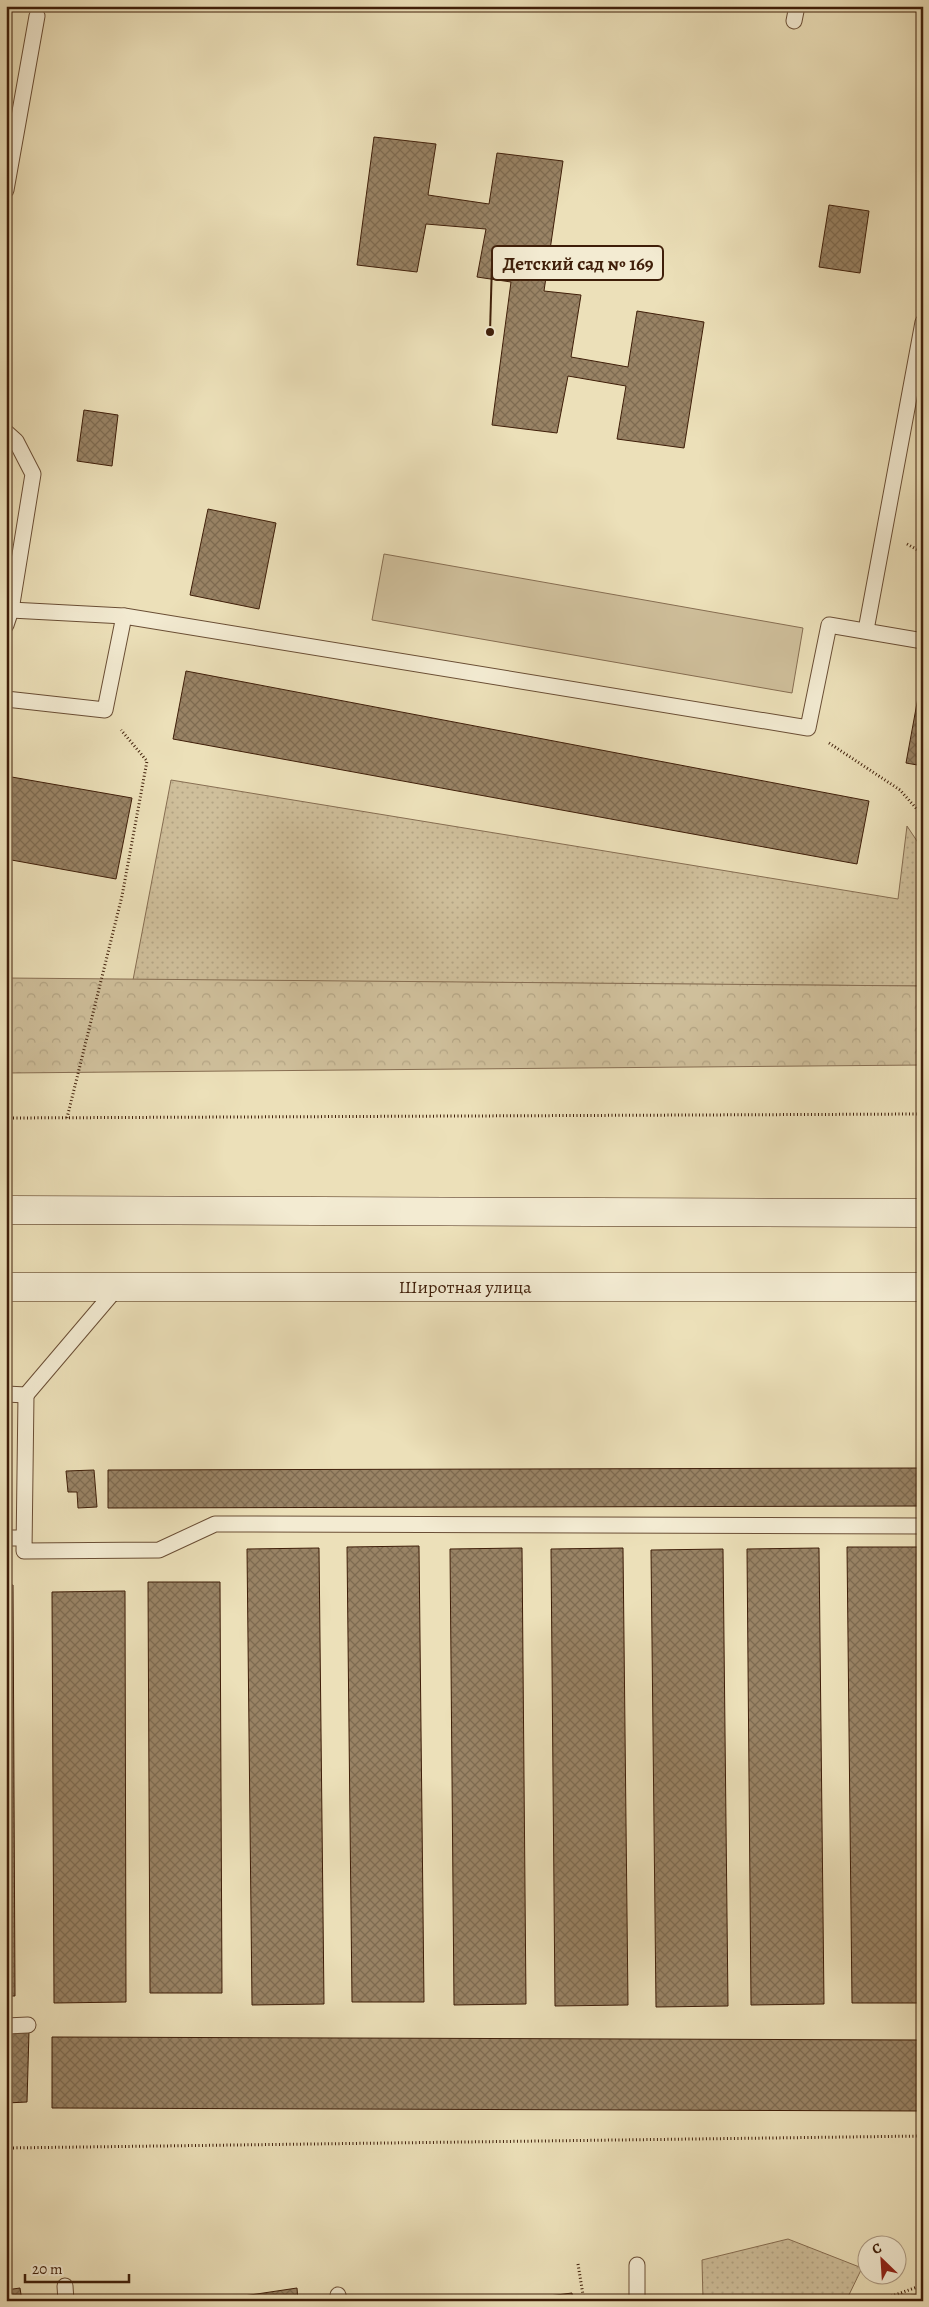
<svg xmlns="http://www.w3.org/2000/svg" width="929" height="2307" font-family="Alegreya,serif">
<defs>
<pattern id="grass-dots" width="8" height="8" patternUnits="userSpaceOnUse" patternTransform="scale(1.25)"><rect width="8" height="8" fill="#cfbf9b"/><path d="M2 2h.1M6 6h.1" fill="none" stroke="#b3a484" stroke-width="1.8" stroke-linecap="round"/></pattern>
<pattern id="forest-crowns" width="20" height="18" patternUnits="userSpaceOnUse" patternTransform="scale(1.25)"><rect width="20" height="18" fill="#cfbf9b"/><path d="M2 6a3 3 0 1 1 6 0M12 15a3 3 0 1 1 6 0" fill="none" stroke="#b3a484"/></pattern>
<pattern id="building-cross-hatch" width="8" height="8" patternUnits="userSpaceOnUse" patternTransform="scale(1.25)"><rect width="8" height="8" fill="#998365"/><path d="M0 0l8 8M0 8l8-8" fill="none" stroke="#7e6b51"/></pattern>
</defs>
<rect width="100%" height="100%" fill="#ece0b9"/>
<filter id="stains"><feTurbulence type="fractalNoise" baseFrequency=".004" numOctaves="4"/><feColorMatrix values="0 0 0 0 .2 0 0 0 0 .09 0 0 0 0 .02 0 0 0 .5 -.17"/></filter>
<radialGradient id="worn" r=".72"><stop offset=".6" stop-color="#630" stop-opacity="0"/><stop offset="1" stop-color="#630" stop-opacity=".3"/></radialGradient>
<g fill="url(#grass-dots)" stroke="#876e52">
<polygon points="171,780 898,899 907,826 923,850 923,986 133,980"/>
<polygon points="788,2239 862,2268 846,2301 703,2301 702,2260"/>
</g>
<polygon fill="url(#forest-crowns)" stroke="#876e52" points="6,978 923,986 923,1065 6,1073"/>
<polygon fill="#cfbf9b" stroke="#876e52" points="384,554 803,628 792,693 372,620"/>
<g fill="url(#building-cross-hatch)" stroke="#3f1e09">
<polygon points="374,137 436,144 428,195 489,204 497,153 563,161 544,291 581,295 571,357 628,367 637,311 704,322 684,448 617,439 626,386 568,376 557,433 492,425 511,282 477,277 486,229 426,224 417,272 357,265"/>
<polygon points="829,205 869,211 860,273 819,267"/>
<polygon points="84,410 118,415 112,466 77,461"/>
<polygon points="208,509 276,523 259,609 190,595"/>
<polygon points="186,671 869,801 857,864 173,739"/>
<polygon points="919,692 923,692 923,766 906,763"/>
<polygon points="6,776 132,798 116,879 6,859"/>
<polygon points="923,1468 923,1506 108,1508 108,1470"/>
<polygon points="94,1470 97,1507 78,1508 77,1492 68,1492 66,1471"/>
<polygon points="419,1546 424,2002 352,2002 347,1547"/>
<polygon points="847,1547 919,1547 923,2003 852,2003"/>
<polygon points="319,1548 324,2004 252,2005 247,1549"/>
<polygon points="522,1548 526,2004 454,2005 450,1549"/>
<polygon points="623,1548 628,2005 555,2006 551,1549"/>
<polygon points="819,1548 824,2004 751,2005 747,1549"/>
<polygon points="723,1549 728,2006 656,2007 651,1550"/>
<polygon points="148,1582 220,1582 222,1993 150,1993"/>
<polygon points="6,1585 13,1585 15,1996 6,1996"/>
<polygon points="125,1591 126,2002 54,2003 52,1592"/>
<polygon points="29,2031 27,2102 6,2103 6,2032"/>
<polygon points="52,2037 923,2040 923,2111 52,2108"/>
<polygon points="20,2288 22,2301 6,2301 6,2290"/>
<polygon points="297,2288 298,2301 209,2301 230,2298"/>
<polygon points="572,2293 573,2301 510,2301"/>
<polygon points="923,2294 923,2301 905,2301 905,2296"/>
</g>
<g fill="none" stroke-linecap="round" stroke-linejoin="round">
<defs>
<g id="lane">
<polyline points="794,21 797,6"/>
<polyline points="6,190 37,16"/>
<polyline points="6,432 16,441 33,474 11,610 6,625"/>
<polyline points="11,610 124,616"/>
<polyline points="866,630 923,322"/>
<polyline points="6,699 105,710 124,616 808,728 829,625 923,641"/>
<polyline points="6,1394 26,1395 117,1288"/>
<polyline points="26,1395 24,1551 159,1550 215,1524 923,1526"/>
<polyline points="6,1538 23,1538"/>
<polyline points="6,2026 28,2025"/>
<polyline points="637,2265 637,2301"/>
<polyline points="65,2286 66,2301"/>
<polyline points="338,2295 339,2301"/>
</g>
<g id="secondary">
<polyline points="6,1210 923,1213"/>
<path id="s1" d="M 6,1287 L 923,1287"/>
</g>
</defs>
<use href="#lane" stroke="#6a4e35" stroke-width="17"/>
<use href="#secondary" stroke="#3f1e09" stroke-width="29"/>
<g stroke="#3f1e09" stroke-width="3" stroke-dasharray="1 2.5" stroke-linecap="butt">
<polyline points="907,544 923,553"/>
<polyline points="829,743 900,790 923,816"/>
<polyline points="6,1118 923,1114"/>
<polyline points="67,1118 122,896 147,761 121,730"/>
<polyline points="6,2148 923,2136"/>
<polyline points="578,2264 584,2301"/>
<polyline points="878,2301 923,2285"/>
</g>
<use href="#lane" stroke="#f3ebd2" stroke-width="15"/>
<use href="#secondary" stroke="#f3ebd2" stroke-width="28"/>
</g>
<g text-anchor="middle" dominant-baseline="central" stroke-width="4" stroke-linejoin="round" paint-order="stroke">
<g font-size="18" fill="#3f1e09" stroke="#f3ebd2">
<text stroke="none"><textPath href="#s1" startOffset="459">Широтная улица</textPath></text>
</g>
</g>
<path fill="none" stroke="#3f1e09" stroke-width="2" d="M490 332L492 263"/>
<circle fill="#3f1e09" stroke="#f3ebd2" stroke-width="2" cx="490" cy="332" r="5"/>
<rect fill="#f3ebd2" stroke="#3f1e09" stroke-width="2" x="492" y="246" width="171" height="34" rx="5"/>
<g font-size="19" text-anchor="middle" font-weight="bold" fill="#3f1e09">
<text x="578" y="270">Детский сад № 169</text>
</g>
<rect width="929" height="2307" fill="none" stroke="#ece0b9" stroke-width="25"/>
<rect x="8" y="8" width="914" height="2292" fill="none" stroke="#3f1e09" stroke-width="2.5"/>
<rect x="12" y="12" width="904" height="2282" fill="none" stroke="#3f1e09"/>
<g transform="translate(882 2260) rotate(335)"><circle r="24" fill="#f3ebd2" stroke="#ab9982"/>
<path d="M0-4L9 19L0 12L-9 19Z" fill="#8f2418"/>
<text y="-8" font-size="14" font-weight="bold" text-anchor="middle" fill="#3f1e09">С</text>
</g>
<path d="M25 2274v8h104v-8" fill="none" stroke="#3f1e09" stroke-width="2.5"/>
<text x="32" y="2274" font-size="15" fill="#3f1e09" stroke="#f3ebd2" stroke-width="4" paint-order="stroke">20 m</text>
<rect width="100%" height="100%" filter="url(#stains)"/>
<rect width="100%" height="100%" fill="url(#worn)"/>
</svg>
